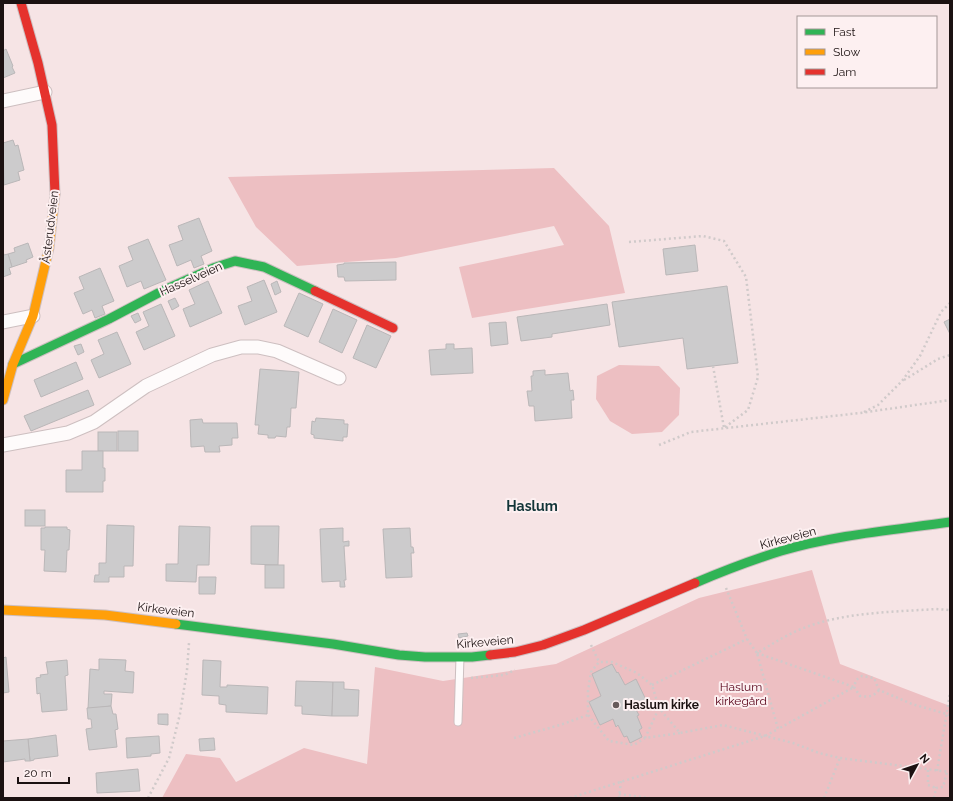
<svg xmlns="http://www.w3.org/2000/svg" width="953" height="801" font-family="Raleway,sans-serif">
<rect width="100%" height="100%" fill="#f6e4e5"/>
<g fill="#edbfc2">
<polygon points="554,168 609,226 625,293 472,318 459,267 564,245 554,226 396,258 297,266 256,227 228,177"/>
<polygon points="619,365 659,366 680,388 679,415 662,432 632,434 610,421 596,399 597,376"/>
<polygon points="812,570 840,664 950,706 950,798 162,798 186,754 220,758 236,782 304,748 367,764 375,667 443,681 556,664 699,598"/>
</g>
<g fill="#cccbcc" stroke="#bab7b8">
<polygon points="6,49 13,66 12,67 15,73 3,78 3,51"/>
<polygon points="13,140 15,146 18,145 24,170 18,172 20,180 4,185 3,143"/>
<polygon points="199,218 212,251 201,256 204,264 194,268 191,260 177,266 169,245 183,240 178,226"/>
<polygon points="148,239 166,280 144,289 141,281 127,287 119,266 133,260 128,247"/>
<polygon points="28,243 33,257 26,260 27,262 12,267 8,254 15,252 14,248"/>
<polygon points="695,245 698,271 666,275 663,249"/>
<polygon points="3,251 4,255 8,254 12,267 9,268 11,274 3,277"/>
<polygon points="396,262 396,280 345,281 344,277 338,277 337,265 344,264 344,263"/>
<polygon points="100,268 114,301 102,306 105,314 95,318 92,310 83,314 74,293 84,289 79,277"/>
<polygon points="264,280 277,312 245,325 238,306 252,301 247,287"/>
<polygon points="208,281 222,313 190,327 183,309 195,304 189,290"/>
<polygon points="277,281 281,292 275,295 271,284"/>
<polygon points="727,286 738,363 687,369 683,338 619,347 612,302"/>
<polygon points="299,293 323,304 308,337 284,326"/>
<polygon points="175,298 179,306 172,310 168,301"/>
<polygon points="161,304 175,336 144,350 136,332 149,326 143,312"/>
<polygon points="607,304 610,325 552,334 552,337 521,341 517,317"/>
<polygon points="333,309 357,320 342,353 319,342"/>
<polygon points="138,313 141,320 135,323 131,316"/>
<polygon points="950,319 950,334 944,322"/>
<polygon points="506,322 508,344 491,346 489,323"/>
<polygon points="367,325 391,336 376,368 353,358"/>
<polygon points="117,332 131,364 99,378 91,360 104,354 98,340"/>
<polygon points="81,344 84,352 78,355 74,346"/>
<polygon points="446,344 454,344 454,349 472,348 473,373 431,375 429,350 446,349"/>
<polygon points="76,362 83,379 41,397 34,380"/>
<polygon points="260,369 299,372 296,408 291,408 290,427 287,427 286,437 276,436 275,438 268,438 268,435 258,434 259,425 255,425"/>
<polygon points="545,370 545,375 568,373 570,391 573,390 574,400 571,400 572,418 535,421 534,406 529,406 527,391 532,391 531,376 533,376 533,371"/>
<polygon points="88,390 94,405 31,431 24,416"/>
<polygon points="316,418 344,420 344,424 348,424 347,437 343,437 343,441 314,438 314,435 311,434 312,421 315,422"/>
<polygon points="202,419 203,423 237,423 238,438 232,438 232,445 219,446 220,452 205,452 204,446 191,447 190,420"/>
<rect x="118" y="431" width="20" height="20"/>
<rect x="98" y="432" width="19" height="19"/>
<polygon points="82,451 103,451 103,468 105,468 105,481 103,481 103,492 66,492 66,470 82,470"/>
<rect x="25" y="510" width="20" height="16"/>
<polygon points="107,525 134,526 133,566 124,566 124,577 109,577 109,582 94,582 95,575 99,575 99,563 106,563"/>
<polygon points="179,526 210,527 209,565 197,565 196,582 166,581 166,564 178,564"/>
<polygon points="251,526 279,526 278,565 251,564"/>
<polygon points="45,527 67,527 67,529 70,530 69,550 67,550 66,572 44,571 45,550 41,550 41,528 45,528"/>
<polygon points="343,528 343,542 349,541 349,546 344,546 346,580 344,580 345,587 340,587 340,581 322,582 320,529"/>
<polygon points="410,528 411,547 413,547 414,553 411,553 412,577 386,578 383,529"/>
<rect x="265" y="565" width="19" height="23"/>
<polygon points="199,577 216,577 215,594 199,594"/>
<polygon points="467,633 468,636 459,638 458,634"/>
<polygon points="6,657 9,692 3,693 3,658"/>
<polygon points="99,659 126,660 125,671 134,672 133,693 104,691 104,694 112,694 111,706 88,709 90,669 99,670"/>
<polygon points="67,660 68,675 65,676 67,710 42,712 40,693 37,694 36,678 41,677 40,675 48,674 46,662"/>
<polygon points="203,660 221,661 220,687 227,687 227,685 268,687 267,714 226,712 226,705 219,704 219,696 202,695"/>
<polygon points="612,664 617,673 618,672 625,685 636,679 647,702 635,708 639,715 637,716 642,728 639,730 642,737 630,743 627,736 624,737 618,725 616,727 613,719 600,725 589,702 601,696 592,674"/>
<polygon points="296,681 333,682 332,716 302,714 302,706 295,706"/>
<polygon points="333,682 344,682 344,689 359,690 358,716 332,716"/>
<polygon points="111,706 113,714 116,714 118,729 115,730 117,747 89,750 86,729 92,728 91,719 88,719 87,708"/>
<polygon points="158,714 168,714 168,725 158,724"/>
<polygon points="56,735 58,756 34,759 34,760 30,761 28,739"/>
<polygon points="159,736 160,753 151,754 151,756 127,758 126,738"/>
<polygon points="214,738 215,750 200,751 199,739"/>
<polygon points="28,739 30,761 25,761 25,759 3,762 3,741"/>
<polygon points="138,769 140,791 97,793 96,773"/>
</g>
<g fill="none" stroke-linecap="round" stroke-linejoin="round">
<defs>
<polyline id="lane" points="458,722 460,657"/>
<g id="street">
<polyline points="3,101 45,92"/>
<polyline points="3,322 33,316"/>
<polyline points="3,445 68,433 94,422 146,386 212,355 241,347 258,347 277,351 339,378"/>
</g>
<g id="fast">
<polyline points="13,364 109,319 164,290 213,268 235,261 264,267 315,291"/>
<path d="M 695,583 C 723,571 752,560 781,551 C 835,535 894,530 950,522"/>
<polyline points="176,624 333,644 399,655 425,657 472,657 490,655"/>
</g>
<g id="slow">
<polyline points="3,400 13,364 33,316 49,248 55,194"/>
<polyline points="3,610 105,615 176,624"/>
</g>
<g id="jam">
<polyline points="21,3 38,63 52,125 55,194"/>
<polyline points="315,291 393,328"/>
<polyline points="490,655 515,652 543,645 584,630 695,583"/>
</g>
</defs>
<use href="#lane" stroke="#cdbfc0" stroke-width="9"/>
<use href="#street" stroke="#cdbfc0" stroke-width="15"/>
<use href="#fast" stroke="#cdbfc0" stroke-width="11"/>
<use href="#slow" stroke="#cdbfc0" stroke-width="11"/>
<use href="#jam" stroke="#cdbfc0" stroke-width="11"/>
<g stroke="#d0caca" stroke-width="2.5" stroke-dasharray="2 3" stroke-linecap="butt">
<polyline points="629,242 703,236 724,241 746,277 758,377 748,410 724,428"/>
<polyline points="713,366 724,428"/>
<polyline points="904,380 938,359 950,355"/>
<polyline points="864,412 878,405 902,381 920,356 941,312 950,303"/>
<polyline points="659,445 691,432 860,413 950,400"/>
<path d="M 726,588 L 747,639 L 757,653 C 774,643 791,632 809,626 C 849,612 894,612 936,609 L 950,610"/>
<polyline points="591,645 599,662"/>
<polygon points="757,653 854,687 778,729"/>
<polyline points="471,678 504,675 515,670"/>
<polyline points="652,685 747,639"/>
<path d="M 879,690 C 873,697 869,697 860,696 L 854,687 L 856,680 L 862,676 L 874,678 L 879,690 L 912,704 L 950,715"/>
<polyline points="680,733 645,738 634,745 609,741 588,715 588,691 591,672 599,662 612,662 637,673 652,685 659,708 680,733 723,725 793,743 819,753 840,758 950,772"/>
<polyline points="514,738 560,725 588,715"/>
<polyline points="645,738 659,708"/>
<polyline points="928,770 928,785 936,788"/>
<polyline points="937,771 950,693"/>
<polyline points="619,794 650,798"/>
<polyline points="148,798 169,758 180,714 187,670 189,643"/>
<polyline points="570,798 765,736 778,729"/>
<polyline points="619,798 621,781"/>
<polyline points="824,798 840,758"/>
<polyline points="934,798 936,788 943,787 947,772"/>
</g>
<use href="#lane" stroke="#fefbfb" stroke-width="7"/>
<use href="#street" stroke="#fefbfb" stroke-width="13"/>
<use href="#fast" stroke="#30b455" stroke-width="9"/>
<use href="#slow" stroke="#ff9f0a" stroke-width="9"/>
<use href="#jam" stroke="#e5322d" stroke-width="9"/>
</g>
<circle fill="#685b5b" stroke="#fdf0f1" stroke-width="1.5" cx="616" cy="705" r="4"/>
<g text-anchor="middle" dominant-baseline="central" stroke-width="4" stroke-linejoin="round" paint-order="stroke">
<g font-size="12" fill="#1b1111" stroke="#fdf0f1">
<text transform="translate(50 227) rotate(-83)">Åsterudveien</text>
<text transform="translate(191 279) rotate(-24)">Hasselveien</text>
<text transform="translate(788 538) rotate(-15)">Kirkeveien</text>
<text transform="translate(166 610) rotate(7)">Kirkeveien</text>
<text transform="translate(485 642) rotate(-5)">Kirkeveien</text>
</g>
<g font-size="12" fill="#560017" stroke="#fdf0f1">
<text x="741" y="687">Haslum<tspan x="741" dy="14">kirkegård</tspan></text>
</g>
<g font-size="12" font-weight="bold" fill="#1b1111" stroke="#fdf0f1" text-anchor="start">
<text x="624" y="705">Haslum kirke</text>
</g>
<g font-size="14" font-weight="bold" fill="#123538" stroke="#fdf0f1">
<text x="532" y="506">Haslum</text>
</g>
</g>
<rect width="953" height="801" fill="none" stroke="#1b1111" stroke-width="8"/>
<rect x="797" y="16" width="140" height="72" fill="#fdf0f1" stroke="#a39797"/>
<rect x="805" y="29" width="20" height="6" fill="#30b455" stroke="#a39797"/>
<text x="833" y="36" font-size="12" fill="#1b1111">Fast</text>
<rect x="805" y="49" width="20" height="6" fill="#ff9f0a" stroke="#a39797"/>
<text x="833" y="56" font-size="12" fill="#1b1111">Slow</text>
<rect x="805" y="69" width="20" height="6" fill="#e5322d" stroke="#a39797"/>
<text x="833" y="76" font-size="12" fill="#1b1111">Jam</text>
<g transform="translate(917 765) rotate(50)" stroke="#fdf0f1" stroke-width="3" paint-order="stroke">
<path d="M0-3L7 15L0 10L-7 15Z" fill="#1b1111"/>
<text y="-6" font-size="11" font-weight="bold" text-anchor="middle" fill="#1b1111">N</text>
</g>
<path d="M18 777v6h51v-6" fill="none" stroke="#1b1111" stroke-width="2"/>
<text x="24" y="777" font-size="12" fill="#1b1111" stroke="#fdf0f1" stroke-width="3" paint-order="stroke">20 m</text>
</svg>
